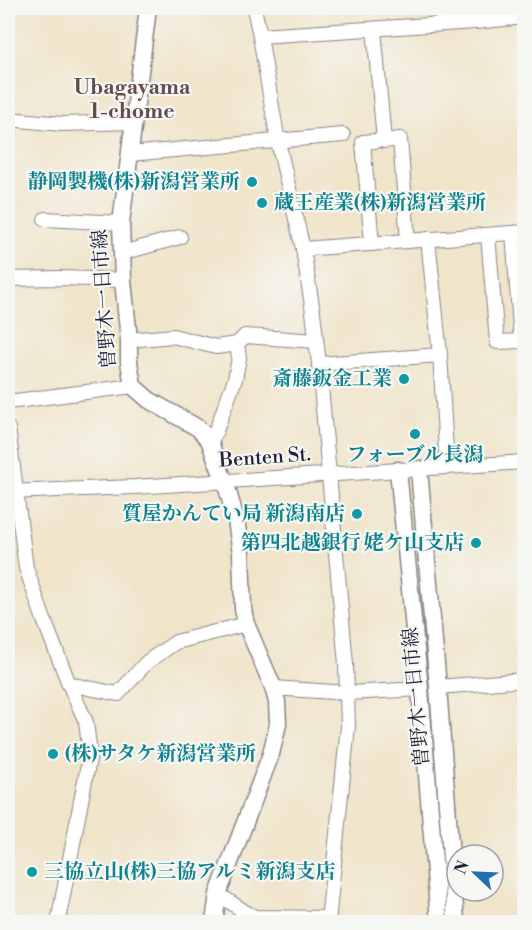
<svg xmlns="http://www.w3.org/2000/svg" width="532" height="930" font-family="'Libre Bodoni','Noto Serif JP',serif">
<rect width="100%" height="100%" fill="#f6f6f2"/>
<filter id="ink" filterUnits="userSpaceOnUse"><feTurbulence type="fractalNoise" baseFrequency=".0167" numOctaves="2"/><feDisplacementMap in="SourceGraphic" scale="12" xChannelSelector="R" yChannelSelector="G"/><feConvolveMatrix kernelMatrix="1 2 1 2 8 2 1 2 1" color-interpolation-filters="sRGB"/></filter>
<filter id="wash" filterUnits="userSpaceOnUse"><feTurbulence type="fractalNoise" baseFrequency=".008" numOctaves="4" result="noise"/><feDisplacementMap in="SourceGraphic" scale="24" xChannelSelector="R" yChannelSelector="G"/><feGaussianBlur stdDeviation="1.35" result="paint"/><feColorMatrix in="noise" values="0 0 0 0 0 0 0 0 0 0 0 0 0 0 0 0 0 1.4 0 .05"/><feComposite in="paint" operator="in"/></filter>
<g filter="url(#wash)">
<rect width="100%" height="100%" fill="#f0e4c9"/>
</g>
<g filter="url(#ink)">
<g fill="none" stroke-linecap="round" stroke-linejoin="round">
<defs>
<g id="minor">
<polyline points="254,8 260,36 278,142 303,249 313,312 319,364 346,664 348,726 328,922"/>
<polyline points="374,29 384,141 400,139 408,241"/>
<polyline points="260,36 475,22 524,17"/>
<polyline points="8,119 62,124 134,122"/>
<polyline points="129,154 343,135"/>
<polyline points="45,219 121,223"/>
<polyline points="488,235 497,342 521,341 513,233"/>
<polyline points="428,239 440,355 447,467"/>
<polyline points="372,244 363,142 376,141"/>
<polyline points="303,249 524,232"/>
<polyline points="122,253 180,237"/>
<polyline points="8,279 60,278 123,280"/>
<polyline points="129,340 173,336 216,347 237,344"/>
<polyline points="319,364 440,355"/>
<polyline points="8,402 133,386"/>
<polyline points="8,428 26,568 44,620 69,684 118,694 147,662 176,642 246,624"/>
<polyline points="209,440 214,436 235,379 239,358 237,344 245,336 316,341"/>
<polyline points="8,492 135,487 524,462"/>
<polyline points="438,687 524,680"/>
<polyline points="273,688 348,693 420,689"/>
<polyline points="218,894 245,912 255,917 329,918"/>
<polyline points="58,922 90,754 86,722 69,684"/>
</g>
<g id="major">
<polyline points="148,8 121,223 123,280 129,340 129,362 133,386 149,400 198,428 209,440 227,488 236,520 241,553 243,609 246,624 273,687 277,702 278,724 271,754 218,894 214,922"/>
<polyline points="419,469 438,687 456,922"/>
<polyline points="398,470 420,689 439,922"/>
</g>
</defs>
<use href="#minor" stroke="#898382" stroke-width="16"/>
<use href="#major" stroke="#898382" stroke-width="19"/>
<use href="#minor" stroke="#fff" stroke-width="14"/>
<use href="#major" stroke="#fff" stroke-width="16"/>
</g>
</g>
<g fill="#0f9aa8" stroke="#f6f6f2" stroke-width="2">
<circle cx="252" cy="182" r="6"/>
<circle cx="262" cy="203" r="6"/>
<circle cx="404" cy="379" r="6"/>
<circle cx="415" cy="434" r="6"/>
<circle cx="357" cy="514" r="6"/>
<circle cx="476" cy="543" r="6"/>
<circle cx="53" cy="754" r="6"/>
<circle cx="32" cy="872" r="6"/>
</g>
<g text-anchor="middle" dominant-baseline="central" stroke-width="4.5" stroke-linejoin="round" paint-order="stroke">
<g font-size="20" font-weight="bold" fill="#0d838f" stroke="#f6f6f2" text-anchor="end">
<text x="240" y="182">静岡製機(株)新潟営業所</text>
<text x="274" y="203" text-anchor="start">蔵王産業(株)新潟営業所</text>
<text x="392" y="379">斎藤鈑金工業</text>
<text x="415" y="455" text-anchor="middle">フォーブル長潟</text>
<text x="345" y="514">質屋かんてい局 新潟南店</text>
<text x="464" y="543">第四北越銀行 姥ケ山支店</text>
<text x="65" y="754" text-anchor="start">(株)サタケ新潟営業所</text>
<text x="44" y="872" text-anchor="start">三協立山(株)三協アルミ新潟支店</text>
</g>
<g font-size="20" fill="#22223b" stroke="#f6f6f2">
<text transform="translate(105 299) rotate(-94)">曽野木一日市線</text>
<text transform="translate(265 458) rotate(-4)">Benten St.</text>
<text transform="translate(417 697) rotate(-95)">曽野木一日市線</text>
</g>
<g font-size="21" font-weight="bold" fill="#634c50" stroke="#f6f6f2">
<text x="132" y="88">Ubagayama<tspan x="132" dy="24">1-chome</tspan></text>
</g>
</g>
<rect width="532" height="930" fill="none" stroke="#f6f6f2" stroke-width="30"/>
<g transform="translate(475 873) rotate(293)"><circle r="28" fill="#f6f6f2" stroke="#a1a1a9" stroke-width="1.5"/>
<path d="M0-4.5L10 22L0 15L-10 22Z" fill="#1f6fb2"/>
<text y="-9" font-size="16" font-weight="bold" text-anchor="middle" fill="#22223b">N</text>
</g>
</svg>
